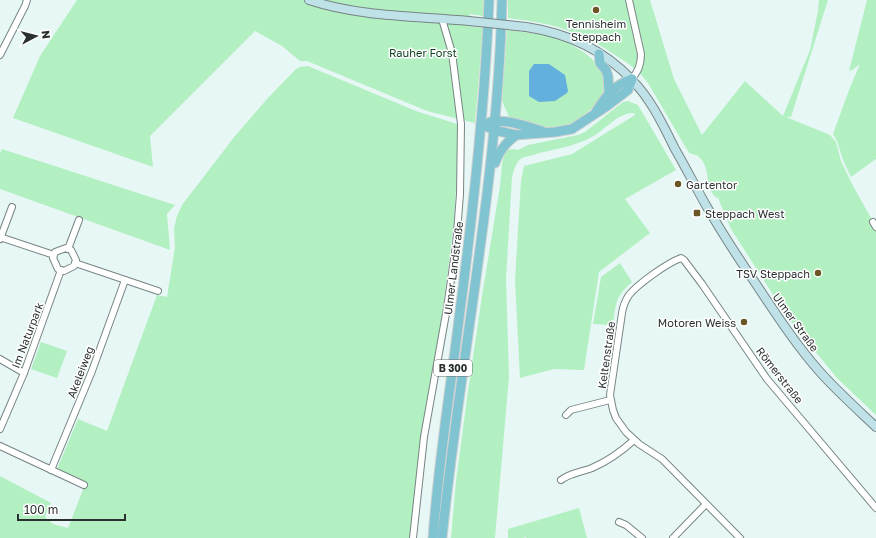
<svg xmlns="http://www.w3.org/2000/svg" width="876" height="538" font-family="'Golos Text',sans-serif">
<rect width="100%" height="100%" fill="#e7f7f6"/>
<g fill="#b2f0c1">
<polygon points="77,0 484,0 483,16 470,14 468,26 483,28 475,123 427,111 307,61 300,61 282,46 255,31 150,136 153,167 13,118 40,56"/>
<path d="M 508,0 L 650,0 L 674,79 L 702,135 L 745,81 L 783,116 L 810,50 L 818,11 L 819,0 L 828,0 L 791,117 L 786,117 L 830,135 L 836,142 L 841,161 L 852,184 L 876,227 L 876,415 L 837,378 L 788,318 L 731,229 L 718,198 L 719,196 L 717,198 C 704,189 711,168 700,158 C 698,155 692,154 689,153 L 648,83 C 639,71 628,63 615,55 C 602,46 589,38 574,33 C 554,24 530,21 508,18 Z"/>
<polygon points="867,0 876,0 876,159 851,177 843,160 837,141 833,134 849,90 860,64 852,70 849,71"/>
<path d="M 507,30 C 522,32 538,33 552,37 C 586,47 627,78 589,111 C 578,120 568,128 554,128 C 539,128 523,121 509,117 L 502,101 Z"/>
<polygon points="308,66 416,111 460,125 454,220 448,270 441,321 423,423 410,538 0,538 0,476 51,503 45,517 53,524 68,528 86,482 57,469 78,419 107,431 157,295 167,297 175,247 174,228 177,216 182,205 235,136 267,99 296,69 300,67"/>
<path d="M 628,101 L 638,105 L 676,170 L 625,199 L 650,233 L 599,272 L 584,370 L 554,369 L 520,378 L 515,280 L 521,181 L 524,166 L 572,154 L 635,115 L 634,113 C 616,113 605,131 590,138 C 573,147 554,149 536,154 C 532,156 526,156 522,158 C 515,162 514,171 512,177 L 506,279 L 509,377 L 495,538 L 451,538 L 456,481 L 468,391 L 482,296 L 500,186 L 502,164 L 505,151 L 512,149 L 518,150 L 528,145 L 578,135 L 585,132 L 623,102 Z"/>
<polygon points="2,149 175,205 167,214 170,250 0,189 0,153"/>
<path d="M 620,263 L 632,282 C 615,297 616,303 613,325 L 593,324 L 601,277 Z"/>
<polygon points="41,342 67,351 57,378 31,369"/>
<polygon points="579,508 587,538 527,538 525,537 524,538 508,538 508,529"/>
</g>
<polygon fill="#63b0df" points="534,64 549,64 565,75 568,91 567,93 555,101 539,102 529,96 529,71"/>
<g fill="none" stroke-linecap="round" stroke-linejoin="round">
<defs>
<g id="street">
<path d="M 629,0 L 641,54 C 641,65 638,71 632,79"/>
<polyline points="0,55 25,6 27,0"/>
<polyline points="873,222 876,227"/>
<polyline points="0,237 54,255"/>
<polyline points="0,239 12,207"/>
<polygon points="66,248 71,250 76,260 74,266 64,271 58,269 53,258 55,252"/>
<polyline points="68,249 79,220"/>
<polyline points="75,263 158,291"/>
<polyline points="0,359 24,373"/>
<polyline points="566,415 571,410 610,400"/>
<polyline points="0,429 24,373 61,270"/>
<polyline points="0,446 84,485"/>
<polyline points="51,470 92,371 125,280"/>
<path d="M 561,480 C 570,473 582,472 592,468 C 608,461 622,451 634,440"/>
<polyline points="619,522 626,525 642,538"/>
<polyline points="413,538 424,437 447,308 456,245 460,194 461,124 452,53 442,19"/>
<polyline points="673,538 706,504"/>
<path d="M 740,538 L 662,459 L 639,444 L 626,432 L 616,418 L 613,410 L 610,395 L 622,313 C 623,306 625,301 629,295 C 638,284 667,263 681,258 L 684,260 L 702,284 L 767,379 L 876,508"/>
</g>
<g id="secondary">
<path d="M 309,0 C 360,17 416,16 469,21"/>
<path d="M 526,27 C 566,33 604,50 632,80 C 651,99 663,125 675,149 C 686,168 696,188 707,207 C 722,233 739,259 756,284 C 776,314 796,345 820,372 C 837,391 857,409 876,427"/>
</g>
<g id="primary">
<polyline points="599,54 600,63 606,70 608,76 609,93"/>
<path d="M 596,112 C 606,96 614,85 632,79"/>
<path d="M 490,122 C 507,119 525,126 542,131"/>
<polyline points="481,124 494,130 516,135 555,132 572,129 607,106 628,90 632,79"/>
<path d="M 495,163 C 499,151 505,143 516,135"/>
<path d="M 433,538 C 438,465 450,392 459,319 C 473,213 485,107 489,0"/>
<path d="M 442,538 C 460,358 498,181 502,0"/>
</g>
</defs>
<use href="#street" stroke="#778584" stroke-width="8"/>
<use href="#secondary" stroke="#778584" stroke-width="10"/>
<use href="#primary" stroke="#d0d1d1" stroke-width="11"/>
<use href="#street" stroke="#fff" stroke-width="6"/>
<use href="#secondary" stroke="#bfe1e8" stroke-width="8"/>
<use href="#primary" stroke="#80c3d1" stroke-width="9"/>
<defs>
<polyline id="secondary-bridge" points="469,21 526,27"/>
</defs>
<use href="#secondary-bridge" stroke="#778584" stroke-width="10" stroke-linecap="butt"/>
<use href="#secondary-bridge" stroke="#bfe1e8" stroke-width="8"/>
</g>
<g fill="#6b5726" stroke="#fff" stroke-width="1.5">
<circle cx="596" cy="10" r="4"/>
<circle cx="678" cy="184" r="4"/>
<rect x="693" y="209" width="8" height="8" rx="2"/>
<circle cx="818" cy="273" r="4"/>
<circle cx="744" cy="322" r="4"/>
</g>
<g text-anchor="middle" dominant-baseline="central" stroke-width="3" stroke-linejoin="round" paint-order="stroke">
<rect fill="#fff" stroke="#6a6e6e" stroke-width="1" x="434" y="360" width="38" height="16" rx="3"/>
<g font-size="10" font-weight="bold" fill="#2a3030">
<text x="453" y="368">B 300</text>
</g>
<g font-size="11" fill="#2a3030" stroke="#fff" text-anchor="start">
<text x="596" y="23" text-anchor="middle">Tennisheim<tspan x="596" dy="13">Steppach</tspan></text>
<text x="686" y="184">Gartentor</text>
<text x="705" y="213">Steppach West</text>
<text x="810" y="273" text-anchor="end">TSV Steppach</text>
<text x="736" y="322" text-anchor="end">Motoren Weiss</text>
</g>
<g font-size="11" fill="#0f4322" stroke="#fff">
<text x="423" y="52">Rauher Forst</text>
</g>
<g font-size="11" fill="#2a3030" stroke="#fff">
<text transform="translate(453 268) rotate(-83)">Ulmer Landstraße</text>
<text transform="translate(796 322) rotate(54)">Ulmer Straße</text>
<text transform="translate(27 335) rotate(-69)">Im Naturpark</text>
<text transform="translate(606 355) rotate(-82)">Keltenstraße</text>
<text transform="translate(80 372) rotate(-69)">Akeleiweg</text>
<text transform="translate(780 375) rotate(52)">Römerstraße</text>
</g>
</g>
<g transform="translate(36 36) rotate(83)" stroke="#ffffff" stroke-width="3" paint-order="stroke">
<path d="M0-3L7 15L0 10L-7 15Z" fill="#2a3030"/>
<text y="-6" font-size="11" font-weight="bold" text-anchor="middle" fill="#2a3030">N</text>
</g>
<path d="M18 514v6h107v-6" fill="none" stroke="#2a3030" stroke-width="2"/>
<text x="24" y="514" font-size="12" fill="#2a3030" stroke="#ffffff" stroke-width="3" paint-order="stroke">100 m</text>
</svg>
